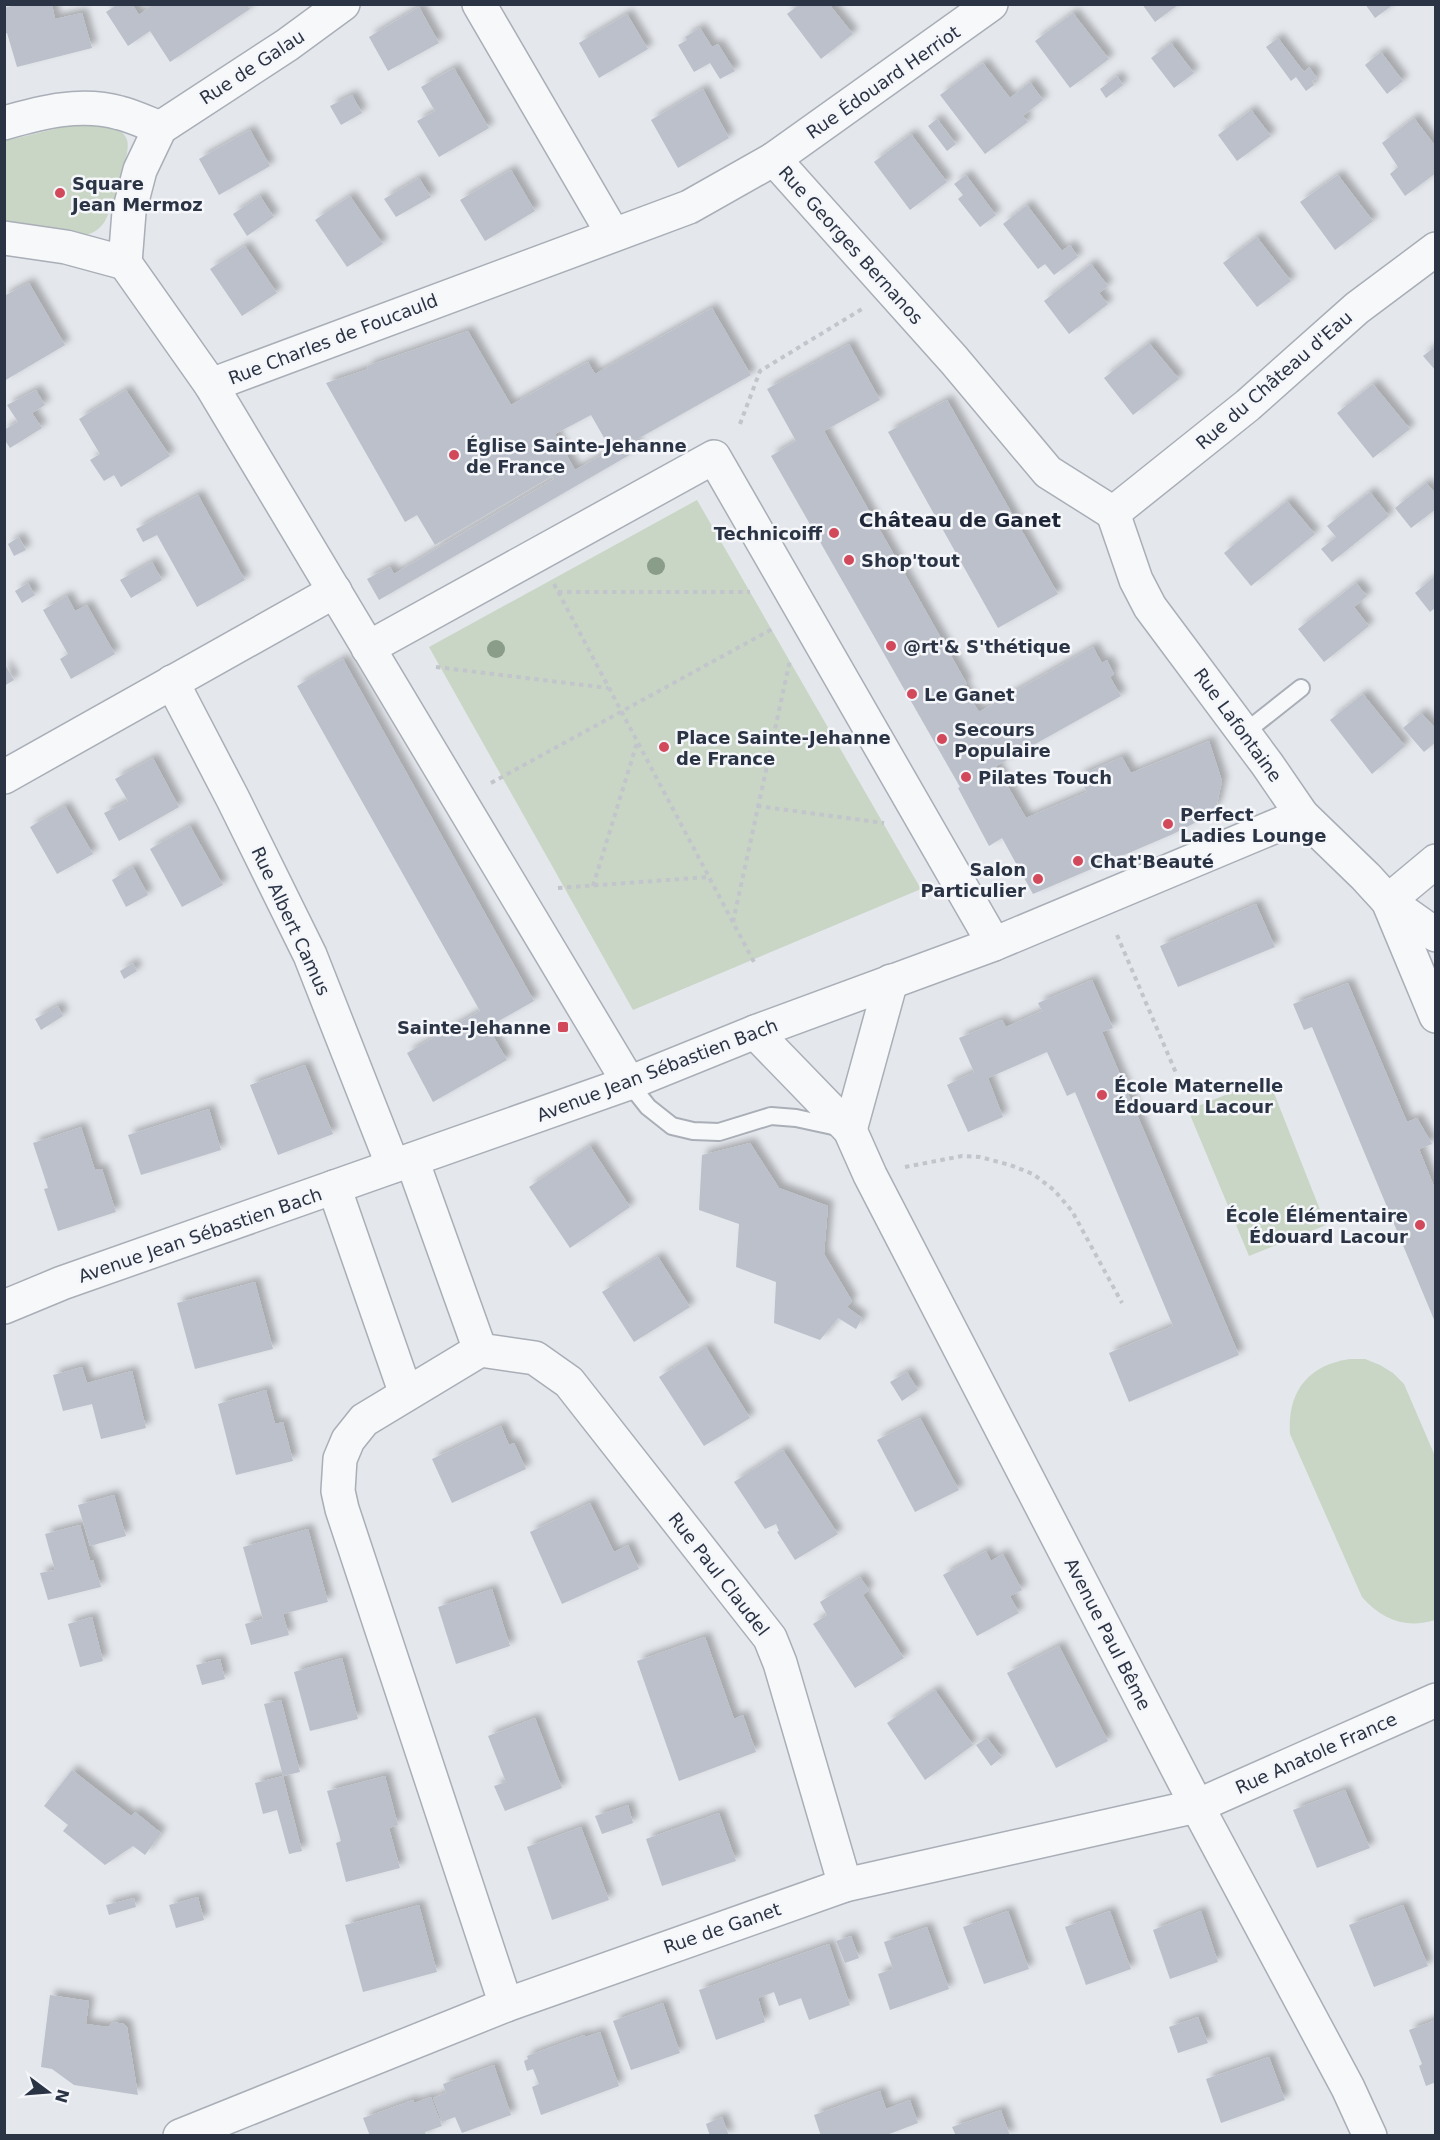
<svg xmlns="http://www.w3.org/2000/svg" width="1440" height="2140" font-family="'DejaVu Sans',sans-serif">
<defs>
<filter id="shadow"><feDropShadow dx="5.5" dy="-5.5" stdDeviation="3" flood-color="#0004"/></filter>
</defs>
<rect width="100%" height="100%" fill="#e4e7ec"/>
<g fill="#c9d6c5">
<path d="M 106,122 C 114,126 124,131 127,140 C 132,151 112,209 105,221 C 101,228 94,233 86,235 L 5,223 L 5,141 L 75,124 Z"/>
<polygon points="697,500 921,889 633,1010 429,647"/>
<polygon points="1268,1078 1326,1225 1249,1256 1188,1110"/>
<path d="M 1350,1359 L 1365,1359 L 1380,1365 L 1393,1373 L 1404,1384 L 1435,1456 L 1435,1620 C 1406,1629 1382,1620 1362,1597 L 1290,1434 C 1287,1392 1308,1365 1350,1359 Z"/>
</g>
<g fill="#bbc0ca" fill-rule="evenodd" filter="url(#shadow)">
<polygon points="20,4 52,4 55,19 82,13 92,48 17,67 7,33 4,34 4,8"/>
<polygon points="118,4 132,4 139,15 154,4 246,4 250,9 170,62 150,31 128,46 106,12"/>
<polygon points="800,4 829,4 853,34 821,59 787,14"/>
<polygon points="1142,4 1179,4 1155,22"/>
<polygon points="1365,4 1394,4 1375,18"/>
<polygon points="419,7 439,43 388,71 369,37"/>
<polygon points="1073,13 1109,59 1070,88 1035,41"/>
<polygon points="627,14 648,49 599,78 579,43"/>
<polygon points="700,28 712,47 718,44 735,71 720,79 710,63 694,72 678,45 687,40 685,37"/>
<polygon points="1278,38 1304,72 1309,67 1317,78 1312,81 1314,85 1306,91 1296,77 1291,81 1266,47"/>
<polygon points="1171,43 1194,73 1174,88 1151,58"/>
<polygon points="1381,52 1403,81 1387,94 1365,65"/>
<polygon points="983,63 1010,98 1030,82 1043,100 1023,116 1028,122 985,154 940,95"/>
<polygon points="454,68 489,128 439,157 417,121 435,111 421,87"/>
<polygon points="1117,76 1123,85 1106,98 1100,89"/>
<polygon points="703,89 729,138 678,168 651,120"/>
<polygon points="352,95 362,113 341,125 330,106"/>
<polygon points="1251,110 1271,136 1237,161 1218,135"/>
<polygon points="1414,118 1436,147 1436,173 1405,196 1390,174 1398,167 1382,143"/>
<polygon points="937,119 956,144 947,151 928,126"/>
<polygon points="250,130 270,166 219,195 199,159"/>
<polygon points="911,134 947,182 910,210 874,162"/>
<polygon points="511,170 535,211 485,241 460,200"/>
<polygon points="966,175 996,215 980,227 958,199 963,195 954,184"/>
<polygon points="1338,175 1373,221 1335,250 1300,202"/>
<polygon points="419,178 431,197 396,217 384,199"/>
<polygon points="260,196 274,217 247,236 233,214"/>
<polygon points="350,196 383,244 347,267 315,220"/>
<polygon points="1027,205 1062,251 1070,245 1078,257 1054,275 1045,264 1038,269 1003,224"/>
<polygon points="1257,237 1291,281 1257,307 1223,263"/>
<polygon points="245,246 277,293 242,316 210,269"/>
<polygon points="1091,264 1108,286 1099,293 1108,304 1069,334 1044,301"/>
<polygon points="29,283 65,345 4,381 4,296"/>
<path d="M 712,308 L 751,375 L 634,441 L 638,450 L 379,600 L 367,579 L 390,567 L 394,574 L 554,479 L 552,476 L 435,545 L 417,515 L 405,522 L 326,383 L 368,369 L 367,366 L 468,331 L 511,405 L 588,362 L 595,374 ZM 591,415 L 611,450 L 575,470 L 555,434 Z"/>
<polygon points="1149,343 1179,379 1133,415 1104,378"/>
<polygon points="849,344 880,400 824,431 967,684 963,686 979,712 1093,647 1102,663 1107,660 1114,674 1110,677 1121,696 996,766 1026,818 1087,792 1078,776 1122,757 1131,773 1209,741 1222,781 1217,804 1210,815 1173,834 1033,894 1002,838 989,846 958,788 960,787 771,456 796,441 767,389"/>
<polygon points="1436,346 1436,371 1423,356"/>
<polygon points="1373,384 1410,429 1373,458 1337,413"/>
<polygon points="36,390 45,405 32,413 42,428 10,448 4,439 4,430 18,422 7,405"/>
<polygon points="126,390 170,456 121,487 114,475 104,481 90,460 100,454 79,419"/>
<polygon points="947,400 1058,594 998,628 888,432"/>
<polygon points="1426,483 1436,494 1436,509 1411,528 1395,508"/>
<polygon points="1370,492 1389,516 1332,562 1321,549 1336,537 1327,526"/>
<polygon points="198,495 245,580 197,607 157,535 143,542 136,529"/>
<polygon points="1287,501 1315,534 1251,586 1224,553"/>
<polygon points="19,537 26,550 14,556 8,544"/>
<polygon points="152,562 162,580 131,598 120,580"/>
<polygon points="1434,577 1436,579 1436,607 1430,612 1415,593"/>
<polygon points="28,583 35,595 22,603 15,591"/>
<polygon points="1356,583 1367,596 1354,607 1369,626 1324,662 1298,629"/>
<polygon points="67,596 75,611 87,605 115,654 71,679 60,659 68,654 43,610"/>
<polygon points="343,659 534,1001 488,1027 507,1060 433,1102 407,1053 480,1011 297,686"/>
<polygon points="4,663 14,680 4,686"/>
<polygon points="1363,694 1405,746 1372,774 1330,720"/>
<polygon points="1421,713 1436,729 1436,742 1424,752 1403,728"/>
<polygon points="153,758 179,807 119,841 104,813 128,801 115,779"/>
<polygon points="65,806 93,854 57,874 30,827"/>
<polygon points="190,826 223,885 182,907 150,849"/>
<polygon points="133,867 148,895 126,907 112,880"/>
<polygon points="1256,904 1275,947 1178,987 1160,946"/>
<polygon points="133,963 137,971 124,979 120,971"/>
<polygon points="1092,980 1113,1028 1102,1032 1239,1355 1129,1402 1109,1353 1173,1326 1075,1092 1067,1096 1047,1052 988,1078 1003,1117 968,1132 947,1085 974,1072 959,1038 1002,1020 1006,1027 1042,1011 1038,1003"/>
<polygon points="1348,983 1407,1122 1417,1118 1432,1144 1419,1149 1435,1189 1435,1322 1312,1027 1304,1030 1293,1004"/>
<polygon points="58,1006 63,1016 41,1030 35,1019"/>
<polygon points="305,1065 333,1134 278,1155 250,1085"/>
<polygon points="209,1109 221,1150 141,1175 128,1135"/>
<polygon points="81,1127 95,1170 102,1169 116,1212 58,1231 44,1189 48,1188 33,1143"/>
<polygon points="750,1143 779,1188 828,1206 824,1254 852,1301 847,1307 862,1318 856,1329 838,1318 820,1340 774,1323 776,1282 736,1267 739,1224 699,1210 702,1155"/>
<polygon points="590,1146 630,1207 570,1248 529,1187"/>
<polygon points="658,1257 690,1307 634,1342 602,1292"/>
<polygon points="255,1282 273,1349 195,1369 177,1303"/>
<polygon points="706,1347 750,1418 704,1446 659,1377"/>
<polygon points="82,1367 87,1383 132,1371 146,1428 101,1439 92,1404 63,1411 53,1375"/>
<polygon points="907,1372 918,1390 902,1401 890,1382"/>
<polygon points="266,1390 275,1424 283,1422 293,1461 236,1475 218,1404"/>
<polygon points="920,1418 959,1490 915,1512 877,1440"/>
<polygon points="501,1426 509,1445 514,1443 526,1469 452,1503 432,1459"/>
<polygon points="783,1450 838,1534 795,1560 777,1532 779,1531 776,1524 765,1529 734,1482"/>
<polygon points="114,1495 126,1536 90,1546 78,1505"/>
<polygon points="590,1503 614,1552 628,1545 639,1569 562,1604 530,1532"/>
<polygon points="80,1525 90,1560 93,1560 101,1587 48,1600 40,1573 55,1570 45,1534"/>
<polygon points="308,1529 328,1602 283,1614 289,1635 251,1645 245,1624 263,1619 243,1547"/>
<polygon points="986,1551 991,1561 1003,1554 1022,1590 1010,1596 1019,1613 977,1636 943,1575"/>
<polygon points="860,1577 869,1590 863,1595 904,1658 855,1688 813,1624 827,1615 820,1602"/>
<polygon points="492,1589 510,1646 456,1664 438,1607"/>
<polygon points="92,1617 103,1661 80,1667 68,1624"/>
<polygon points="705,1637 734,1719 743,1715 756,1752 679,1781 637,1661"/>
<polygon points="1059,1646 1108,1741 1056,1768 1007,1673"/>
<polygon points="342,1658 358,1719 310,1731 294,1672"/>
<polygon points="220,1659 225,1679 202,1685 196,1665"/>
<polygon points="935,1690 973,1745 925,1780 887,1723"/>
<polygon points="281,1700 300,1772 283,1776 264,1704"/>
<polygon points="535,1718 562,1788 505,1811 494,1786 506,1782 488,1736"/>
<polygon points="987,1738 1002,1757 991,1766 976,1745"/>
<polygon points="72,1770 131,1816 135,1812 161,1833 145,1855 133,1846 105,1865 63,1831 68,1825 44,1806"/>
<polygon points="283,1776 302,1851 289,1854 277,1810 263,1814 255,1783"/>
<polygon points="385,1776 398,1825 389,1828 400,1868 346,1882 336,1843 341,1841 327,1791"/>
<polygon points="1345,1790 1370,1848 1317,1868 1293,1810"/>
<polygon points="628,1805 633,1823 602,1834 595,1816"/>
<polygon points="719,1813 736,1861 662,1886 646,1839"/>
<polygon points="581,1827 609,1900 552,1920 527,1847"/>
<polygon points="198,1897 204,1920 176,1928 169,1905"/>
<polygon points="134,1898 136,1907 109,1915 106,1905"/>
<polygon points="419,1905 437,1972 363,1992 345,1925"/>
<polygon points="1403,1905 1428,1966 1374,1987 1349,1925"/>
<polygon points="1008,1911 1029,1969 984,1984 963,1927"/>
<polygon points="1110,1911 1131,1969 1086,1985 1065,1927"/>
<polygon points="1201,1911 1218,1962 1170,1979 1153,1930"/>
<polygon points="927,1927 949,1989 890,2010 878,1974 893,1969 884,1942"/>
<polygon points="851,1936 859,1958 845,1963 836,1941"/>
<polygon points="829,1944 850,2005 809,2020 801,1998 779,2006 774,1992 758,1998 765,2022 716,2040 699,1990"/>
<polygon points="50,1995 89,2001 86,2024 108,2027 113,2022 124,2024 127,2027 138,2095 74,2085 52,2069 41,2067"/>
<polygon points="663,2003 680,2053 631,2070 613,2021"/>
<polygon points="1198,2017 1208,2043 1178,2053 1169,2027"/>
<polygon points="1436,2020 1436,2082 1426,2086 1419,2066 1422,2064 1409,2030"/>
<polygon points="600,2032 619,2086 541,2115 532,2087 539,2084 533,2069 527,2071 524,2061 528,2059 527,2056 584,2035 585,2037"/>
<polygon points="1269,2057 1285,2100 1221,2123 1206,2079"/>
<polygon points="494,2065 511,2115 462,2133 455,2117 442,2122 433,2098 446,2093 443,2084"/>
<polygon points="880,2091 886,2109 910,2100 918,2123 884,2136 821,2136 814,2115"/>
<polygon points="431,2097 442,2126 425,2132 426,2136 370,2136 363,2118 413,2100 414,2103"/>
<polygon points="1001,2110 1010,2136 956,2136 952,2127"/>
<polygon points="722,2117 729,2136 710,2136 706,2124"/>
</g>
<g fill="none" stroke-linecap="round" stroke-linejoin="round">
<defs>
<g id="service">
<polyline points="1244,733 1301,688"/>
<polyline points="629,1083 648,1107 672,1126 693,1131 719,1132 771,1116 796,1118 842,1128"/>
</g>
<g id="minor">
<polyline points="343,4 287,45 160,128 140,170 129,212 125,263 211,385 629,1083"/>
<polyline points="479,4 613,234"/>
<path d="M 4,123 C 42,112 81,102 120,113 C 133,116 147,123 160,128"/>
<polyline points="774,159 991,4"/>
<polyline points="4,238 66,247 125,263"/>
<polyline points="211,385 689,207 774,159 954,360 1048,472 1113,513"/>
<polyline points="1113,513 1136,580 1150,607 1267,764 1302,815 1366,877 1388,901 1436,1016"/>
<polyline points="1113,513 1248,405 1357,308 1436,249"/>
<polyline points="368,648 714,457 994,944"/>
<polyline points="172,682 233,799 310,955 393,1166"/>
<polyline points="4,777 335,591"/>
<polyline points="1388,901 1436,861"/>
<polyline points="1388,901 1436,935"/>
<polyline points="755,1032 850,1130 870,1175 1197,1806 1348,2088 1370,2136"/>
<polyline points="850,1130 891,981"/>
<polyline points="412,1160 480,1350"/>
<polyline points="334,1187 406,1394"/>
<polyline points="4,1307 62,1283 629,1083 755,1032 994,944 1302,815"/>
<polyline points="506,2005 342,1509 338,1491 340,1459 348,1440 364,1420 480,1350 535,1358 569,1382 770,1638 780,1663 845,1885"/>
<polyline points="180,2136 506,2005 845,1885 1197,1806 1436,1700"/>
</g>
</defs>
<use href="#service" stroke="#a9aeb7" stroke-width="20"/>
<use href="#minor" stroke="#a9aeb7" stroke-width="36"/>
<g stroke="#c2c5cb" stroke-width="4" stroke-dasharray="4.5 4.5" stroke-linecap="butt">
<polyline points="740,424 760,371 862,309"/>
<polyline points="554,584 755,964"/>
<polyline points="558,592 750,592"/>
<polyline points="436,667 608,688"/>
<polyline points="491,783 774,628"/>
<polyline points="757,806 884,823"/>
<polyline points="593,886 637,743"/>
<polyline points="558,888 709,877"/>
<polyline points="733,922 790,660"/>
<polyline points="1117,935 1176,1073"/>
<polyline points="905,1167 962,1156 980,1157 1010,1165 1033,1174 1054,1190 1072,1211 1122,1303"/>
</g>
<use href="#service" stroke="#f7f8fa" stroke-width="16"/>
<use href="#minor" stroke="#f7f8fa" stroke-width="33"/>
</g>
<g fill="#899d89">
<circle cx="656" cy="566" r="9"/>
<circle cx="496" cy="649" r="9"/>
</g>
<g fill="#d1495b" stroke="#f4f6f9" stroke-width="2">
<circle cx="60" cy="193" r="6"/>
<circle cx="454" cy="455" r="6"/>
<circle cx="834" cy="533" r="6"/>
<circle cx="849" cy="560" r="6"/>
<circle cx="891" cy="646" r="6"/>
<circle cx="912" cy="694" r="6"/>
<circle cx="942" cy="739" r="6"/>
<circle cx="664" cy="747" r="6"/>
<circle cx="966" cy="777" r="6"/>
<circle cx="1168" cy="824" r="6"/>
<circle cx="1078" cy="861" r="6"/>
<circle cx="1038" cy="879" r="6"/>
<rect x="557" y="1021" width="12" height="12" rx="3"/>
<circle cx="1102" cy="1095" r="6"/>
<circle cx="1420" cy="1225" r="6"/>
</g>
<g text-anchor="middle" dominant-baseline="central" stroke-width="5" stroke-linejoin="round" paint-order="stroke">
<g font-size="18" fill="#2b3445" stroke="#f4f6f9">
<text transform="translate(252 67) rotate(-33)">Rue de Galau</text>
<text transform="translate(883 82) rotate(-35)">Rue Édouard Herriot</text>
<text transform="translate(851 245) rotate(48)">Rue Georges Bernanos</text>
<text transform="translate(333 339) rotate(-21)">Rue Charles de Foucauld</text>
<text transform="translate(1274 380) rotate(-41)">Rue du Château d'Eau</text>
<text transform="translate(1238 725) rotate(54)">Rue Lafontaine</text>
<text transform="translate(291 921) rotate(65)">Rue Albert Camus</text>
<text transform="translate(657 1070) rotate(-21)">Avenue Jean Sébastien Bach</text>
<text transform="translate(200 1235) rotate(-19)">Avenue Jean Sébastien Bach</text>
<text transform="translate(719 1574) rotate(52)">Rue Paul Claudel</text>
<text transform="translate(1108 1634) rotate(63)">Avenue Paul Bême</text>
<text transform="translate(1316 1753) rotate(-24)">Rue Anatole France</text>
<text transform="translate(722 1928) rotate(-19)">Rue de Ganet</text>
</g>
<g font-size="18" font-weight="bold" fill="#2b3445" stroke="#f4f6f9" text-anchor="start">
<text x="72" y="183">Square<tspan x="72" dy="21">Jean Mermoz</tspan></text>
<text x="466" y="445">Église Sainte-Jehanne<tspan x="466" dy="21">de France</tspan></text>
<text x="822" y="533" text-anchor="end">Technicoiff</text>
<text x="861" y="560">Shop'tout</text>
<text x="903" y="646">@rt'&amp; S'thétique</text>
<text x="924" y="694">Le Ganet</text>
<text x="954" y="729">Secours<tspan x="954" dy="21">Populaire</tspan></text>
<text x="676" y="737">Place Sainte-Jehanne<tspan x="676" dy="21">de France</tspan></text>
<text x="978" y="777">Pilates Touch</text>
<text x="1180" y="814">Perfect<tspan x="1180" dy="21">Ladies Lounge</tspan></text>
<text x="1090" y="861">Chat'Beauté</text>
<text x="1026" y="869" text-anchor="end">Salon<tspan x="1026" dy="21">Particulier</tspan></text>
<text x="551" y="1027" text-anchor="end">Sainte-Jehanne</text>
<text x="1114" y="1085">École Maternelle<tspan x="1114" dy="21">Édouard Lacour</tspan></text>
<text x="1408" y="1215" text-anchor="end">École Élémentaire<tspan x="1408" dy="21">Édouard Lacour</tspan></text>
</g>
<g font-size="20" font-weight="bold" fill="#1d2536" stroke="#f4f6f9">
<text x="960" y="520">Château de Ganet</text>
</g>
</g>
<rect width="1440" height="2140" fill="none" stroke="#2b3445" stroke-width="12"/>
<g transform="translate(48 2092) rotate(106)" stroke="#f4f6f9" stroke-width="4.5" paint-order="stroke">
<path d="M0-4.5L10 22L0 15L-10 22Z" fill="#2b3445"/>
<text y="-9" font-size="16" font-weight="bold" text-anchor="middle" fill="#2b3445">N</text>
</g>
</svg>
